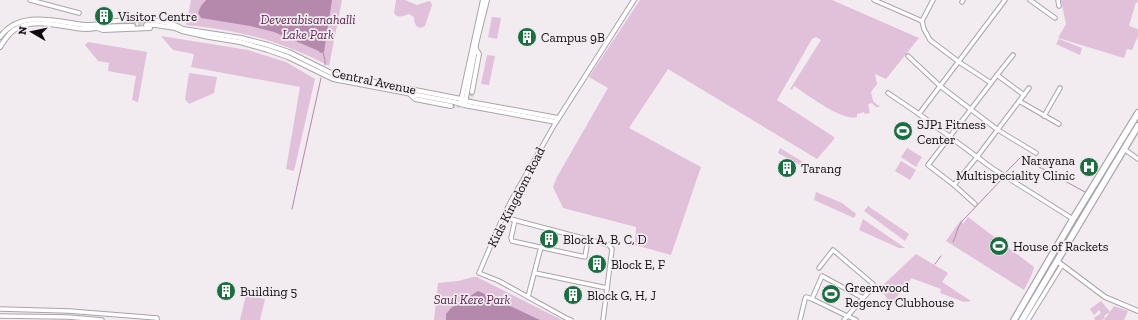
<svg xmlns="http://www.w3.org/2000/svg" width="1138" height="320" font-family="'Zilla Slab',serif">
<rect width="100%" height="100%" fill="#f2ebf0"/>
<g fill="#e1c0da">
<path d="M 191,0 L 342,0 L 329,66 C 282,41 238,30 186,25 Z"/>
<path d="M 396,0 L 405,0 L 417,5 L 429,1 L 431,2 L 432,5 L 425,26 C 417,31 414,24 414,17 L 409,14 C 403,16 398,19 394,13 Z"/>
<path d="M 640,0 L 832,0 L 919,38 L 886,79 L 875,74 L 877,84 L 871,92 L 873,101 L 880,107 L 876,107 L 873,104 L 870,103 L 868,105 L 870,113 L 865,114 L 864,112 L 857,114 L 857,117 C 841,121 808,95 794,86 L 792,90 L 790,89 L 821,40 L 816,37 L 812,39 L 777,100 L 831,135 L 835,138 L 817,159 L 668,69 L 629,128 L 701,167 L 671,255 L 635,245 L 636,227 L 563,208 L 553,187 L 557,177 L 608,88 L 589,77 Z"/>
<polygon points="1061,0 1138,0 1138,3 1136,2 1129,26 1138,29 1138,36 1132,50 1127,49 1124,58 1058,38 1066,24"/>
<polygon points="492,17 501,18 497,39 488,37"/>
<polygon points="161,36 248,50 286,62 315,79 294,171 286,169 300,87 191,67 194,54 173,50"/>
<polygon points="1059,39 1082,48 1080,55 1056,44"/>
<polygon points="88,42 147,52 138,102 132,100 136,76 108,71 109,63 98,61 85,45"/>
<polygon points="487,55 495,56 489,85 481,84"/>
<polygon points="189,73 217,77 214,93 189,104 185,99"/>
<polygon points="780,148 813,168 811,171 778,153"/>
<polygon points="907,148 922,157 916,167 901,157"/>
<polygon points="901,161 916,170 910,180 895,171"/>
<polygon points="816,192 842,203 856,214 854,218 814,200"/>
<polygon points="868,206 909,234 905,241 864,211"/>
<polygon points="968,217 1034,267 1032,274 1024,290 946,241 961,220 963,224"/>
<polygon points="863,219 905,248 899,248 859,230"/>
<polygon points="916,254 948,273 942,282 971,301 964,302 940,293 941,289 911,278 909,283 904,284 892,306 880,288"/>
<polygon points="473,277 477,277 562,320 434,320 438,283 458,281"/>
<polygon points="246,295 265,299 260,320 240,320"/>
<polygon points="1101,301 1110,312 1114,306 1128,311 1124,320 1104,320 1110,312 1104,316 1105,318 1102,320 1095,320 1094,318 1101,313 1099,310 1094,315 1090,309"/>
</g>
<g fill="#b589ab">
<polygon points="206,0 332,0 324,52 320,53 319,51 274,32 250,26 201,18 198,13 201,6"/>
<polygon points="478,291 540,320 446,320 446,314 451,308"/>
</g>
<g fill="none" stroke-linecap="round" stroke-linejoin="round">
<g stroke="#b589ab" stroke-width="1">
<polyline points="323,52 325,60 325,65"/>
<polyline points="1006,172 1021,157 1085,192"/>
<polyline points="292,209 321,78"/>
<path d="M 953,242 C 958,231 957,225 967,216 L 1002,179"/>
<polyline points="935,264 941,256"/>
</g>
<g stroke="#d0c9ce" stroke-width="4" stroke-dasharray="4 2" stroke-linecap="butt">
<polyline points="132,23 147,23"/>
<path d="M 451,106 C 461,107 471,103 472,92"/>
</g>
<defs>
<g id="minor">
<polyline points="30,0 79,13"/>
<polyline points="874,0 922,21"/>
<polyline points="933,0 922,21 924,29 930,40 959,62 991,83 997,75 1024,95"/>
<polyline points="1030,0 1055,18"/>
<polyline points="1058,0 1059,6"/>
<polyline points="962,2 963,0"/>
<polyline points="908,56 940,86 998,130 1036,153"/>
<polyline points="997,75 1013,55"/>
<polyline points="888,93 919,114 992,168 1073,219"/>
<polyline points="1019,101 1059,124"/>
<polyline points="919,114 1005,0"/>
<polyline points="1044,116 1060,88"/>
<polyline points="556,122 512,199 503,217 479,273 499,281 566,318 571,320"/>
<polyline points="1124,149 1138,159"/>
<polyline points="954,185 977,157 1029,88"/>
<polyline points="975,204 954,185 928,165 991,83"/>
<polyline points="503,217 609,245 612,249 603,320"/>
<polyline points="515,220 511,238 512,241 585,257 588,239"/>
<polyline points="819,268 833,250 873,284 873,287 844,320"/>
<polyline points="535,273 607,288"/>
<polyline points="528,297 541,247"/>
<polyline points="0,309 69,311 157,318 157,320"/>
<polyline points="0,316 68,317 102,320"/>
<polyline points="847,316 812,299 822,276 863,298"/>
<polyline points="850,317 856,320"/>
<polyline points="800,320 805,299 806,297 812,299"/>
<polyline points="1028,320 1062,265"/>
</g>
<g id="tertiary">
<path d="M 104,22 C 128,20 161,16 183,29"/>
<polyline points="146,25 156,25 175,28 182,31 209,37 240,42 268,50 288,57 333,79 454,102 464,105 556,122 634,0"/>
<polyline points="97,28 103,30 150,28"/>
<polyline points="183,29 241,38 268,45 289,52 333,74 461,99 465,101 558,118"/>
<path d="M 0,37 C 20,9 57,22 85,25 C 93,25 100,24 107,24"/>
<path d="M 0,47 C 4,41 8,34 14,30 C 35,16 63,28 86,29 C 93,29 99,27 105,27 C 114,26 124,26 133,26"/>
<polyline points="472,92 479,54 476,49"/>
<polyline points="410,94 415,99 451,106"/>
<polyline points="461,101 483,0"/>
<polyline points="465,103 477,40 487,0"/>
<polyline points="1057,261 1105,297 1138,311"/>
</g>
<g id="primary">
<polyline points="1014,320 1073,219 1138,113"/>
<polyline points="1022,320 1085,214 1138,126"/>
</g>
</defs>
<use href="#minor" stroke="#aaa4a9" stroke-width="5.5"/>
<use href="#tertiary" stroke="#aaa4a9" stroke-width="6"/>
<use href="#primary" stroke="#aaa4a9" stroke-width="8"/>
<use href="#minor" stroke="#fff" stroke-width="3.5"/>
<use href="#tertiary" stroke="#fff" stroke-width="4"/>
<use href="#primary" stroke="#fff" stroke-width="5.5"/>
</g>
<defs>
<symbol id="building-disc" viewBox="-11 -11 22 22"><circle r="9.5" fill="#1a6f41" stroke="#f2ebf0"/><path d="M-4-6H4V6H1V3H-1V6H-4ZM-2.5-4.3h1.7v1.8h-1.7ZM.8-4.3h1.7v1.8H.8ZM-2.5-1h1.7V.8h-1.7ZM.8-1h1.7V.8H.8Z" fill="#fff"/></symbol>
<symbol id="stadium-disc" viewBox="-11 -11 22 22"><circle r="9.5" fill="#1a6f41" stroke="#f2ebf0"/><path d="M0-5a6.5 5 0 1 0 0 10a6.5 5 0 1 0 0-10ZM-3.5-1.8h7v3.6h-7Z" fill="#fff"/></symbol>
<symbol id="hospital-disc" viewBox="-11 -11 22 22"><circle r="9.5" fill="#1a6f41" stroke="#f2ebf0"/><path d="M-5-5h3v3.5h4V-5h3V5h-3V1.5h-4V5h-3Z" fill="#fff"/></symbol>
</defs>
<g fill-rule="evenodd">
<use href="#building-disc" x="93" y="5" width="22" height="22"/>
<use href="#building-disc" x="516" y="26" width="22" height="22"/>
<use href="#stadium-disc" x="892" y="120" width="22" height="22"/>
<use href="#hospital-disc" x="1078" y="156" width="22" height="22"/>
<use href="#building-disc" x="776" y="157" width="22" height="22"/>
<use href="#building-disc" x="538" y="228" width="22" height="22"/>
<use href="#stadium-disc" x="988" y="235" width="22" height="22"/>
<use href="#building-disc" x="586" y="253" width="22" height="22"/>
<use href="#building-disc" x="215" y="280" width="22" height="22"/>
<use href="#stadium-disc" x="820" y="283" width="22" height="22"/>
<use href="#building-disc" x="562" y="284" width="22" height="22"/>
</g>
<g text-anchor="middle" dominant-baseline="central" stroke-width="3.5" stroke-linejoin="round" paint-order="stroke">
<g font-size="13" fill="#0d0b0d" stroke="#f2ebf0" text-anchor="start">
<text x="118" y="16">Visitor Centre</text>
<text x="541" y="37">Campus 9B</text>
<text x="917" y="124">SJP1 Fitness<tspan x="917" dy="15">Center</tspan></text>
<text x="1075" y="160" text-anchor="end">Narayana<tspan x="1075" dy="15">Multispeciality Clinic</tspan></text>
<text x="801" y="168">Tarang</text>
<text x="563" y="239">Block A, B, C, D</text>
<text x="1013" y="246">House of Rackets</text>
<text x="611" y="264">Block E, F</text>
<text x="845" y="287">Greenwood<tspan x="845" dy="15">Regency Clubhouse</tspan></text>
<text x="240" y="291">Building 5</text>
<text x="587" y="295">Block G, H, J</text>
</g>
<g font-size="13" font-style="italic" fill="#561f4d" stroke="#f2ebf0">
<text x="308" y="19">Deverabisanahalli<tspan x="308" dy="15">Lake Park</tspan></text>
<text x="472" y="299">Saul Kere Park</text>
</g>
<g font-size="13" fill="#0d0b0d" stroke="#f2ebf0">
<text transform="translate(374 81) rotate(12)">Central Avenue</text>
<text transform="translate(516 197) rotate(-63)">Kids Kingdom Road</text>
</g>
</g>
<g transform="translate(32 32) rotate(279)" stroke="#f2ebf0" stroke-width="3" paint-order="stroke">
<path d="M0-3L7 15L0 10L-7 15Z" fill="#0d0b0d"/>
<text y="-6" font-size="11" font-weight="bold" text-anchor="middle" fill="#0d0b0d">N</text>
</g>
</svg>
